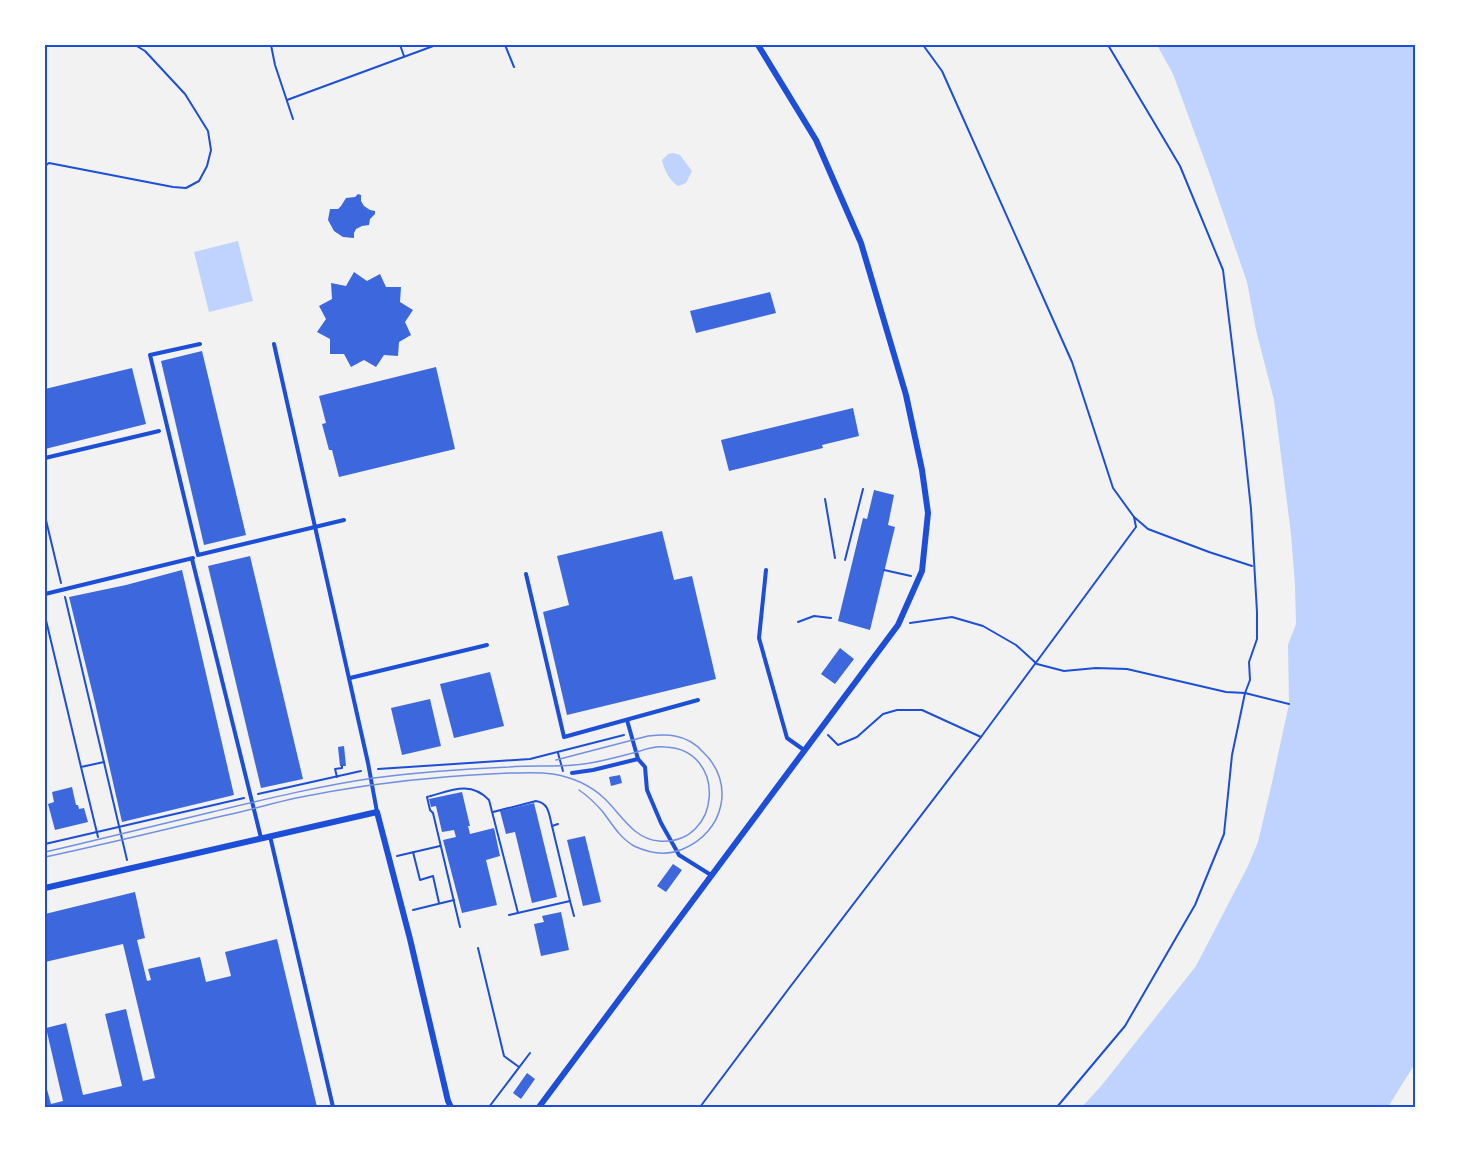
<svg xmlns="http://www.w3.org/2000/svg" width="1461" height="1152" font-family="'Exo 2',sans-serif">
<rect width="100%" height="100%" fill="#f2f2f2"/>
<g fill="#bfd3fe">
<polygon points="1157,45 1416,45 1416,1062 1388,1107 1082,1107 1102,1085 1196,966 1248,866 1258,842 1271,787 1289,704 1288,645 1296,624 1295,585 1291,534 1274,400 1256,330 1247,282 1209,172 1173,74"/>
<path d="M 673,153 L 680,155 L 692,171 L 686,183 L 678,186 C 670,181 664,170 662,160 L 668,154 Z"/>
<polygon points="238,241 253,301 209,312 194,252"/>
</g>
<g fill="#3d67dc">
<polygon points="358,194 361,195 361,201 364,206 370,210 375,211 375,214 370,219 369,225 362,226 356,229 354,233 354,238 343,237 334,231 328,220 330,209 338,209 341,206 346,198 355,197"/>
<polygon points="354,272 367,281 380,274 386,287 401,287 400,302 413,310 405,322 411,335 399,342 398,356 384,355 376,367 364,360 351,367 344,354 330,354 330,339 317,332 326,319 319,306 332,299 331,283 346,286"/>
<polygon points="770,292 776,313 696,333 690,311"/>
<polygon points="202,351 246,535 204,545 161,361"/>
<polygon points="436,367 455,449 339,477 332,450 329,450 322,424 326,423 319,396"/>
<polygon points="132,368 146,424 45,449 45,389"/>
<polygon points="853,408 859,436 822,445 823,448 729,471 721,440"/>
<polygon points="874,490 894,495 888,525 895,527 870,630 838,621 863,518 867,519"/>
<polygon points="662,531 674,580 692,576 716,679 567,715 543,612 569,605 557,556"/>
<polygon points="250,556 303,779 261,788 208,566"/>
<polygon points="182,570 234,795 122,822 95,703 69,597 126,585"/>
<polygon points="840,648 854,659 835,684 821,674"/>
<polygon points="490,672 504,726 454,738 440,684"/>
<polygon points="430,699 441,746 402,755 391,708"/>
<polygon points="344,746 346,766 340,766 338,747"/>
<polygon points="620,775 622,783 611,786 609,777"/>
<polygon points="72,787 76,805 78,805 79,809 84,808 88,822 55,830 48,804 54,802 52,792"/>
<polygon points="462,792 470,826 468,826 470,834 494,828 500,856 486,860 497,905 462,913 443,840 456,837 454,830 442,832 436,806 431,807 429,799"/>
<polygon points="534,803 557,897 532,903 515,832 506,834 500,811"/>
<polygon points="585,836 601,902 583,906 567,840"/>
<polygon points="673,864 682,870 666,892 657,886"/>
<polygon points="135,892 145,938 137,940 147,981 151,980 148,969 200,957 206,982 231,976 225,952 277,939 317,1107 45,1107 45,1082 51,1104 63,1101 46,1028 66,1023 83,1095 122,1086 105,1014 126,1009 143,1081 155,1078 123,944 45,962 45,914"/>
<polygon points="561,912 569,950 541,956 534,924 544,922 542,916"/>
<polygon points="527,1073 535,1079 521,1099 513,1093"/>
</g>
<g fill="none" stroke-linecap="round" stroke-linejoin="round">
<g stroke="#1d4ed8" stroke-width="2">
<polyline points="271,45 275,65 293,119"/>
<polyline points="400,45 404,56"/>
<polyline points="505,45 514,67"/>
<polyline points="923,45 942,71 1072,362 1113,488 1134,517 1148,529 1209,552 1252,566"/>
<polyline points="287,100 436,45"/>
<polyline points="45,166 49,163 173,187 186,188 199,181 207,166 211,150 208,131 185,94 145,51 135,45"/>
<polyline points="825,499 835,558"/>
<polyline points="45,516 61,583"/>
<polyline points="845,560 863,489"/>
<polyline points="884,570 911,576"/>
<polyline points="65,597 127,860"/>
<polyline points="45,616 81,767"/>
<polyline points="798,622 814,616 831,618"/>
<polyline points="910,623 952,617 983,626 1016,645 1037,664 1064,671 1096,668 1127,669 1226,692 1245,693 1289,704"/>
<polyline points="828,735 838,745 857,737 883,714 897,710 922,710 981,737"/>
<polyline points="558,753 563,771"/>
<polyline points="378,769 530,759 624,735"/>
<polyline points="337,777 335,769 342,768 342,766"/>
<polyline points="258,794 361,771"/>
<path d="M 493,812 L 536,801 C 549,803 549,814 552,826"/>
<polyline points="558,824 552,826 570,901"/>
<polyline points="98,837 81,767 104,762"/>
<polyline points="45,844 244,798"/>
<polyline points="413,852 420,880 433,876 439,903"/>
<polyline points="397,856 440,846"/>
<polyline points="413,910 454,900"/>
<polyline points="509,915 570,901 574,916"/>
<path d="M 460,927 L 433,813 L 430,810 L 427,797 C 450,791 470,780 489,800 L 518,913"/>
<polyline points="478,948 504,1056 519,1067"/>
<polyline points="489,1107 530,1053"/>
<polyline points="700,1107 790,987 981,737 1136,527 1134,517"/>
<polyline points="1057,1107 1125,1026 1195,905 1224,834 1232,755 1245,693 1250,680 1249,662 1257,639 1257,612 1251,509 1243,434 1223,270 1180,166 1108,45"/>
</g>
<g stroke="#1d4ed8" stroke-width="4">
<polyline points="200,344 150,355 198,555 344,520"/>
<polyline points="274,344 368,763 377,812"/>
<polyline points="45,458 159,431"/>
<polyline points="192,559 261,838"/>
<polyline points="766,570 759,638 787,738 804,750"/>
<polyline points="526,574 564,737 698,700"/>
<polyline points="45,594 193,558"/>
<polyline points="350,678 487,645"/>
<polyline points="627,720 638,759 645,767 647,790 661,823 679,855 711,875"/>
<polyline points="572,773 593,770 638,759"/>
<polyline points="270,836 333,1107"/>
</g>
<g stroke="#1d4ed8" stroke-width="6">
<polyline points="45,888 377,812 410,939 448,1101 451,1107"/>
<polyline points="539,1107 898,625 922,571 928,513 922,470 906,395 861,243 816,140 758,45"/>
</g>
<g stroke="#7290e2" stroke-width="1.5">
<path d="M 556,760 L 648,736 C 657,735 666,734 675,736 C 686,738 696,744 703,752 C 736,783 724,832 683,849 C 667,856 649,853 634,846 C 620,838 612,824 603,812 C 596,804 588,796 579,790"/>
<path d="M 45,852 C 101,839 157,825 212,812 C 266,799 319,786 374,778 C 419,772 464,769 509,767 C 531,765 553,767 574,765 C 595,764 616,757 637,752 C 646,749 655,746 665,747 C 728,749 722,846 659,841 C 633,839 621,814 604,798 C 590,785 571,777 553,774 C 539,772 524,773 510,773 C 488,774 467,775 445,777 C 395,781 345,788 296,798 C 273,803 250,810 227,815 C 166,829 106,844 45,857"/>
</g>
</g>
<rect width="1461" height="1152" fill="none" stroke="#ffffff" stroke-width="93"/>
<rect x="46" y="46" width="1368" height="1060" fill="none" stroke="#1d4ed8" stroke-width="2"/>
</svg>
